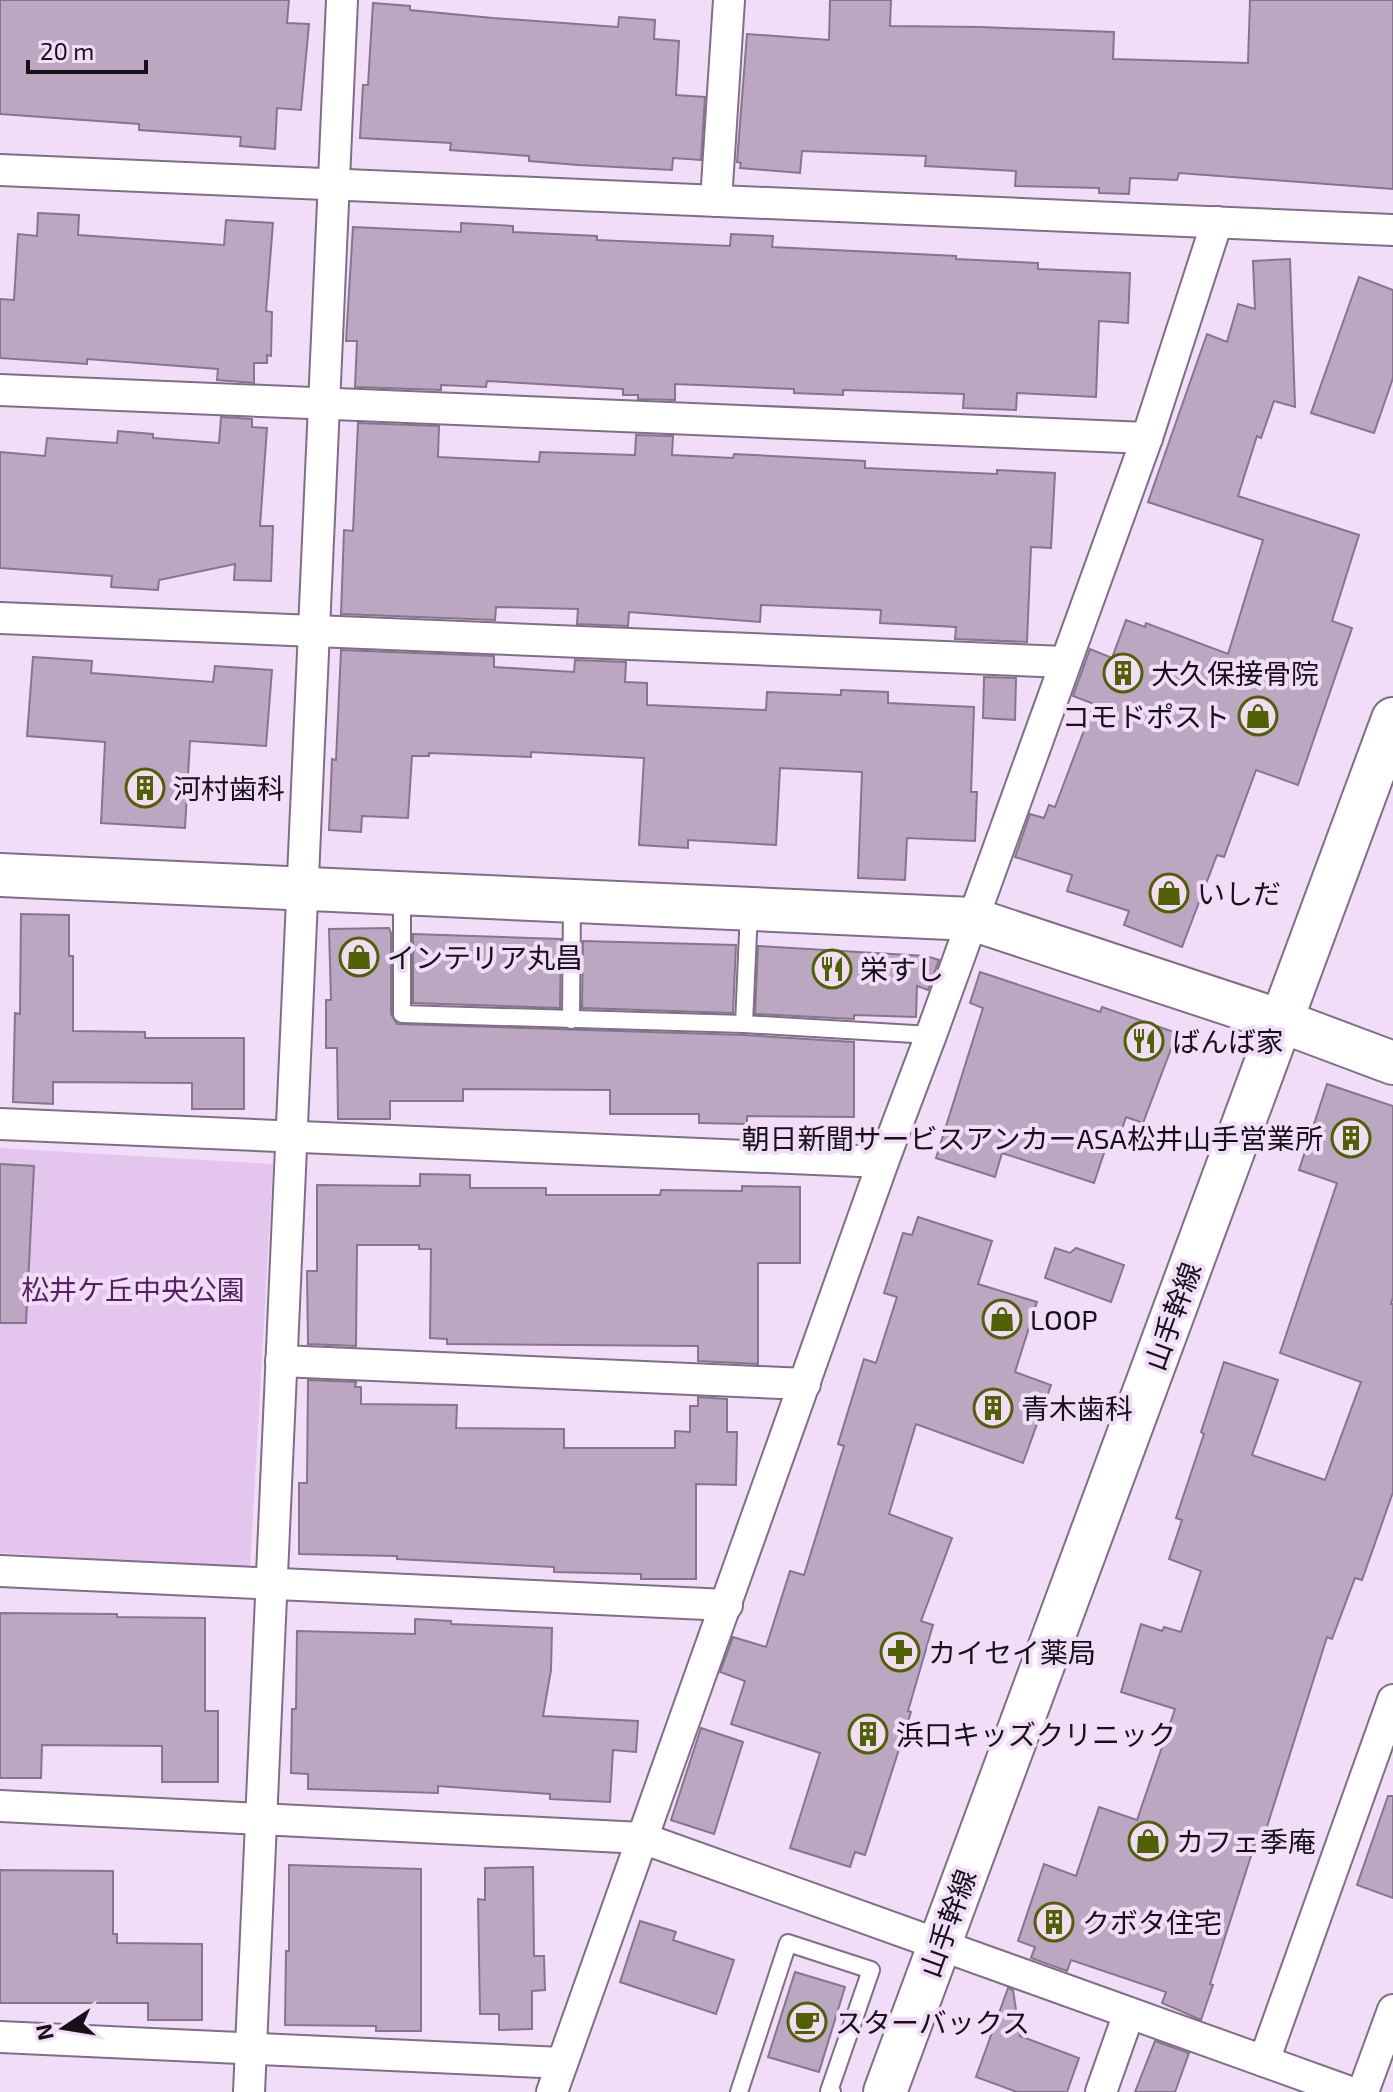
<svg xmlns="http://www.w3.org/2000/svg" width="1393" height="2092" font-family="'Exo 2','Noto Sans JP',sans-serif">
<rect width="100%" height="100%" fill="#f2ddf9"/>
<polygon fill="#e4c5ee" points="0,1148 273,1164 250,1568 0,1553"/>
<g fill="#bba7c1" stroke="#87748d" stroke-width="2">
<polygon points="0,0 289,0 287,23 309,24 301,110 277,108 275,149 240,146 241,137 139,130 139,124 0,114"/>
<polygon points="830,0 891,0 890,26 980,27 1114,32 1113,59 1248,63 1250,0 1393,0 1393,189 1179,173 1177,180 1130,178 1129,194 1099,193 1099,188 1015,186 1016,171 925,166 926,156 802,151 800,173 740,168 741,163 737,162 747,34 829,40"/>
<polygon points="373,3 410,6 410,10 493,18 618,27 619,17 655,20 654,39 679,41 676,95 705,97 701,160 673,158 672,170 578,165 529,161 529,156 450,150 451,143 360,138 363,85 368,85"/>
<polygon points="38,213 79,215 78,235 224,245 226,220 273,223 266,311 272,312 271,356 267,355 267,363 254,363 254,383 217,380 218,369 87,359 87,364 0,358 0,299 14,300 18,234 37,236"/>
<polygon points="461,223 513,226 513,232 597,236 597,240 730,246 731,234 773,236 772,247 956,256 956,259 1038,263 1038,269 1130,273 1128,323 1099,321 1096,397 1017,393 1016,410 963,408 964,394 843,390 843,395 794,393 794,389 675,384 675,400 638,399 638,395 623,395 623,389 487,381 486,387 441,385 441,390 355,387 357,341 346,341 353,227 461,232"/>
<polygon points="1290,259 1295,407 1274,401 1261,438 1257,436 1238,496 1359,535 1332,621 1352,628 1298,785 1256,770 1224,857 1217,855 1182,947 1124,925 1129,911 1067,891 1072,875 1015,857 1030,814 1044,818 1049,805 1055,807 1094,704 1073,696 1090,649 1112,658 1126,620 1145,627 1146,623 1228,654 1263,540 1148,502 1207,334 1227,342 1238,304 1255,309 1253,261"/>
<polygon points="1359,277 1393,290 1393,378 1374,433 1311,413"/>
<polygon points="221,417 252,419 252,427 267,428 260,526 273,526 271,581 234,580 235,564 159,580 158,590 111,587 112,576 0,568 0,452 45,456 47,438 117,443 118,431 153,434 153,438 219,443"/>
<polygon points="358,423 439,426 438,457 539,462 540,452 635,455 636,435 673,436 672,455 733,458 734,454 865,461 865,468 997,474 997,470 1055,473 1051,548 1031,547 1027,642 955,639 956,627 880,623 881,610 761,605 760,622 629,612 628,626 577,624 578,609 496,607 495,620 341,614 344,530 353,531"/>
<polygon points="341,650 494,656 494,667 574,672 575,660 626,662 625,682 647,683 647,705 766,710 767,692 841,695 841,690 888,692 888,703 974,707 971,792 977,792 975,841 907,838 905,880 858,878 862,772 780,768 776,845 688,840 688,848 639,845 644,758 531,752 531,757 429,753 429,756 412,756 408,818 362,816 361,832 329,830 332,759 336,760"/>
<polygon points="33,657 92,661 91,673 213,682 215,666 272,670 266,746 190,741 185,828 101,823 105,742 27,736"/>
<polygon points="984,677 1016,678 1015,720 983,718"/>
<polygon points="21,914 69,915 69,956 73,956 73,1031 145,1032 145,1038 244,1038 244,1109 192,1109 192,1083 53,1082 53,1104 13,1102 15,1013 20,1014"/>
<polygon points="389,928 391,933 391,1014 397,1024 744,1035 854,1042 854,1117 747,1116 747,1124 699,1123 699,1114 610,1114 610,1090 463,1089 463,1101 390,1101 390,1119 338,1119 337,1048 326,1048 326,1000 331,1000 329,929"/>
<polygon points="413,934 561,939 560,1008 413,1003"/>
<polygon points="583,941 736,945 733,1013 582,1008"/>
<polygon points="758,946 926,956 939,960 928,990 917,986 916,1017 854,1015 854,1019 755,1014"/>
<polygon points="980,972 1100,1012 1102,1007 1177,1033 1143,1123 1126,1117 1117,1144 1108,1141 1094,1183 1002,1153 995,1177 936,1158 983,1008 970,1003"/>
<polygon points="1327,1084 1393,1106 1393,1297 1391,1304 1393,1304 1393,1492 1362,1580 1355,1578 1332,1639 1327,1637 1264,1836 1258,1834 1210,1984 1213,1985 1201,2020 1162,2003 1166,1992 1071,1960 1067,1971 1031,1958 1035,1947 1018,1941 1044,1864 1076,1876 1099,1807 1137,1820 1175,1709 1121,1692 1141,1624 1162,1631 1164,1627 1181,1632 1201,1571 1169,1559 1182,1520 1176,1518 1204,1434 1201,1432 1224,1362 1278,1380 1252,1455 1325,1480 1361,1382 1280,1353 1337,1183 1299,1170"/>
<polygon points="0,1164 34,1166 26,1323 0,1323"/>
<polygon points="420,1174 470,1175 470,1188 546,1188 546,1195 660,1195 661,1190 742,1191 742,1186 800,1187 800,1263 758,1263 758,1364 698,1361 698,1346 447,1344 447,1339 430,1338 431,1249 419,1249 419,1245 357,1245 356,1346 308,1344 307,1271 317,1271 317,1185 420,1186"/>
<polygon points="918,1217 992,1241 978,1284 1037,1302 1015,1372 1051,1385 1023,1463 916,1424 889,1514 952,1538 921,1621 933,1625 908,1711 911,1712 865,1855 855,1852 850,1867 790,1848 820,1753 731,1724 745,1681 720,1672 733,1637 766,1647 790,1571 804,1575 844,1446 838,1444 864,1359 876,1363 897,1297 884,1293 903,1233 912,1235"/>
<polygon points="1055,1248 1070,1253 1076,1248 1124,1265 1111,1302 1045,1278"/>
<polygon points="308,1380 356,1382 355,1387 361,1387 361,1404 457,1405 456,1428 564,1429 564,1448 675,1448 675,1431 690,1432 690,1406 698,1406 698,1397 727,1399 727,1432 737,1432 736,1485 696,1484 696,1579 641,1579 641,1574 554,1572 554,1567 397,1559 397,1556 299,1554 299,1483 307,1483"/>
<polygon points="0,1613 117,1614 117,1617 205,1618 205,1711 218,1711 218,1782 162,1782 162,1746 42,1745 41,1778 0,1778"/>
<polygon points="415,1619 451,1621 451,1624 552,1628 551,1670 543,1716 638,1721 636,1752 613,1750 610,1802 550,1799 550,1794 438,1786 438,1793 308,1789 308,1774 291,1773 292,1709 296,1709 297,1631 415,1634"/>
<polygon points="701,1728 743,1742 714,1834 671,1820"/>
<polygon points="1388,1796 1393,1796 1393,1898 1357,1885"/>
<polygon points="289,1865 421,1869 421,2031 376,2031 376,2026 285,2025 286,1951 289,1951"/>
<polygon points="533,1867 534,1956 544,1956 545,1990 532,1991 532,2029 499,2030 499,2014 480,2014 478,1899 485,1900 485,1868"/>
<polygon points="0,1870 113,1871 113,1934 117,1934 117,1943 202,1944 202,2020 148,2020 148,2003 0,2003"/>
<polygon points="640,1921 676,1932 673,1940 734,1960 716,2014 620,1982"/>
<polygon points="795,1972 845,1987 819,2072 768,2057"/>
<polygon points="1008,1988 1013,1990 1020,2036 1079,2058 1067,2092 1017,2092 976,2077"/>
<polygon points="1155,2041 1189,2053 1175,2092 1135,2092"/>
</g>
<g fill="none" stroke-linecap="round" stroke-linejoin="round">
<defs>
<g id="lane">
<polyline points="402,895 402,1014 744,1024 931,1035"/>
<polyline points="571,1020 572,901"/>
<polyline points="744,1024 749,910"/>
<polyline points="739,2092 788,1943 871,1970 829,2091 832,2092"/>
</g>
<g id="street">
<polyline points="0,170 1393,230"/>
<polyline points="716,201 729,0"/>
<polyline points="0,390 1147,438"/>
<polyline points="0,618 1064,662"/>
<polyline points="0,1124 883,1162"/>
<polyline points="281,1361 805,1384"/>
<polyline points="0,1571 727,1605"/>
<polyline points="0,1806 642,1838 1350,2092"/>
<polyline points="0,2037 562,2063"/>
<polyline points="1264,2061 1393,1700"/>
<polyline points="249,2092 342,0"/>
<polyline points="552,2092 883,1162 931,1035 1147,438 1217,222"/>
<polyline points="1101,2092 1129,2013"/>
<polyline points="1363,2092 1393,2010"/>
</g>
<g id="secondary">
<polyline points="0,875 972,919 1281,1021 1393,1063"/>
<polyline points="885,2092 1393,719"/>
</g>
</defs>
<use href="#lane" stroke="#806d86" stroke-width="20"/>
<use href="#street" stroke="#806d86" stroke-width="34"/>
<use href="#secondary" stroke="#806d86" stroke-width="46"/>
<use href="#lane" stroke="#fff" stroke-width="16"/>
<use href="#street" stroke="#fff" stroke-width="30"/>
<use href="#secondary" stroke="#fff" stroke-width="42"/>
</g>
<defs>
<symbol id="building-ring" viewBox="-11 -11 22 22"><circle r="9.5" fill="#f2ddf9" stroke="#506002" stroke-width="1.5"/><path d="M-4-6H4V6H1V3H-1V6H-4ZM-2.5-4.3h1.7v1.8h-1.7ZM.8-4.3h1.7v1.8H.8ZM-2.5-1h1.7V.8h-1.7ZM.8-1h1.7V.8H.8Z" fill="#506002"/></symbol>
<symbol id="shop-ring" viewBox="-11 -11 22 22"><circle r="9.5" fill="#f2ddf9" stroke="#506002" stroke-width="1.5"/><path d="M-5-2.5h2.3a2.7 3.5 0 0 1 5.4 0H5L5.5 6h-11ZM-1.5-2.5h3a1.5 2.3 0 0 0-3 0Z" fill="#506002"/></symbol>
<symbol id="restaurant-ring" viewBox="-11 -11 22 22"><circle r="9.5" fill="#f2ddf9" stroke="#506002" stroke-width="1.5"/><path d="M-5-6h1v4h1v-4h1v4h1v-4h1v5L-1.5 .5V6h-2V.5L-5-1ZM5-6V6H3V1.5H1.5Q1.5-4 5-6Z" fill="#506002"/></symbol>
<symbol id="pharmacy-ring" viewBox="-11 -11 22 22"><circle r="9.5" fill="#f2ddf9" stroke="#506002" stroke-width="1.5"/><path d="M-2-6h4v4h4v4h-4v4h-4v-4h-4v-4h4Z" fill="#506002"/></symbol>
<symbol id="cafe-ring" viewBox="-11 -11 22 22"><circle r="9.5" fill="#f2ddf9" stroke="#506002" stroke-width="1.5"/><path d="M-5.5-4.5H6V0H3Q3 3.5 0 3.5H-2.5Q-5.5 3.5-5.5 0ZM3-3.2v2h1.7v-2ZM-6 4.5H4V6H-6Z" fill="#506002"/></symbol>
</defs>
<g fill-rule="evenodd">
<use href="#building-ring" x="1101" y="651" width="44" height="44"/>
<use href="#shop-ring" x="1236" y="694" width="44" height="44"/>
<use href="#building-ring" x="123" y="766" width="44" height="44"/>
<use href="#shop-ring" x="1147" y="871" width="44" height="44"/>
<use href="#shop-ring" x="337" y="935" width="44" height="44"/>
<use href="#restaurant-ring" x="810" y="947" width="44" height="44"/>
<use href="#restaurant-ring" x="1122" y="1019" width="44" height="44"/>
<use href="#building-ring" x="1329" y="1116" width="44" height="44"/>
<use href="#shop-ring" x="980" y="1297" width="44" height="44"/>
<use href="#building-ring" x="971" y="1386" width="44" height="44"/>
<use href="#pharmacy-ring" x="878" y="1630" width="44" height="44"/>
<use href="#building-ring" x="846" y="1712" width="44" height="44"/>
<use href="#shop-ring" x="1126" y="1819" width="44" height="44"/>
<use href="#building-ring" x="1032" y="1900" width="44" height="44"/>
<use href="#cafe-ring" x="785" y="2000" width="44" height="44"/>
</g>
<g text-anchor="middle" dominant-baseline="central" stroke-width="8" stroke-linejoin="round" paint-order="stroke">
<g font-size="28" fill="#171019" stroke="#f2ddf9" text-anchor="start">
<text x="1151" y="673">大久保接骨院</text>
<text x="1230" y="716" text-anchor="end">コモドポスト</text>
<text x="173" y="788">河村歯科</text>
<text x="1197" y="893">いしだ</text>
<text x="387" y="957">インテリア丸昌</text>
<text x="860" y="969">栄すし</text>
<text x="1172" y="1041">ばんば家</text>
<text x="1323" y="1138" text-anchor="end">朝日新聞サービスアンカーASA松井山手営業所</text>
<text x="1030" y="1319">LOOP</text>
<text x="1021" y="1408">青木歯科</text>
<text x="928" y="1652">カイセイ薬局</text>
<text x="896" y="1734">浜口キッズクリニック</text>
<text x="1176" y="1841">カフェ季庵</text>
<text x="1082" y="1922">クボタ住宅</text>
<text x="835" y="2022">スターバックス</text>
</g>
<g font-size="28" fill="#552064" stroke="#f2ddf9">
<text x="133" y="1289">松井ケ丘中央公園</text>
</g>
<g font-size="28" fill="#171019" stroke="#f2ddf9">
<text transform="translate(1172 1316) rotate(-70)">山手幹線</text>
<text transform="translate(947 1923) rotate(-70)">山手幹線</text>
</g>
</g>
<g transform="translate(64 2028) rotate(258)" stroke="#f2ddf9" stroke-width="6" paint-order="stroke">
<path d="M0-6L14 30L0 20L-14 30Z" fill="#171019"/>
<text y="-12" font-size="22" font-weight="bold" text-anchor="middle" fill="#171019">N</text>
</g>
<path d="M28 60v12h118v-12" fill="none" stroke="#171019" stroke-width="4"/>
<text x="40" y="60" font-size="24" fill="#171019" stroke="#f2ddf9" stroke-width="6" paint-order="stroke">20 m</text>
</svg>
